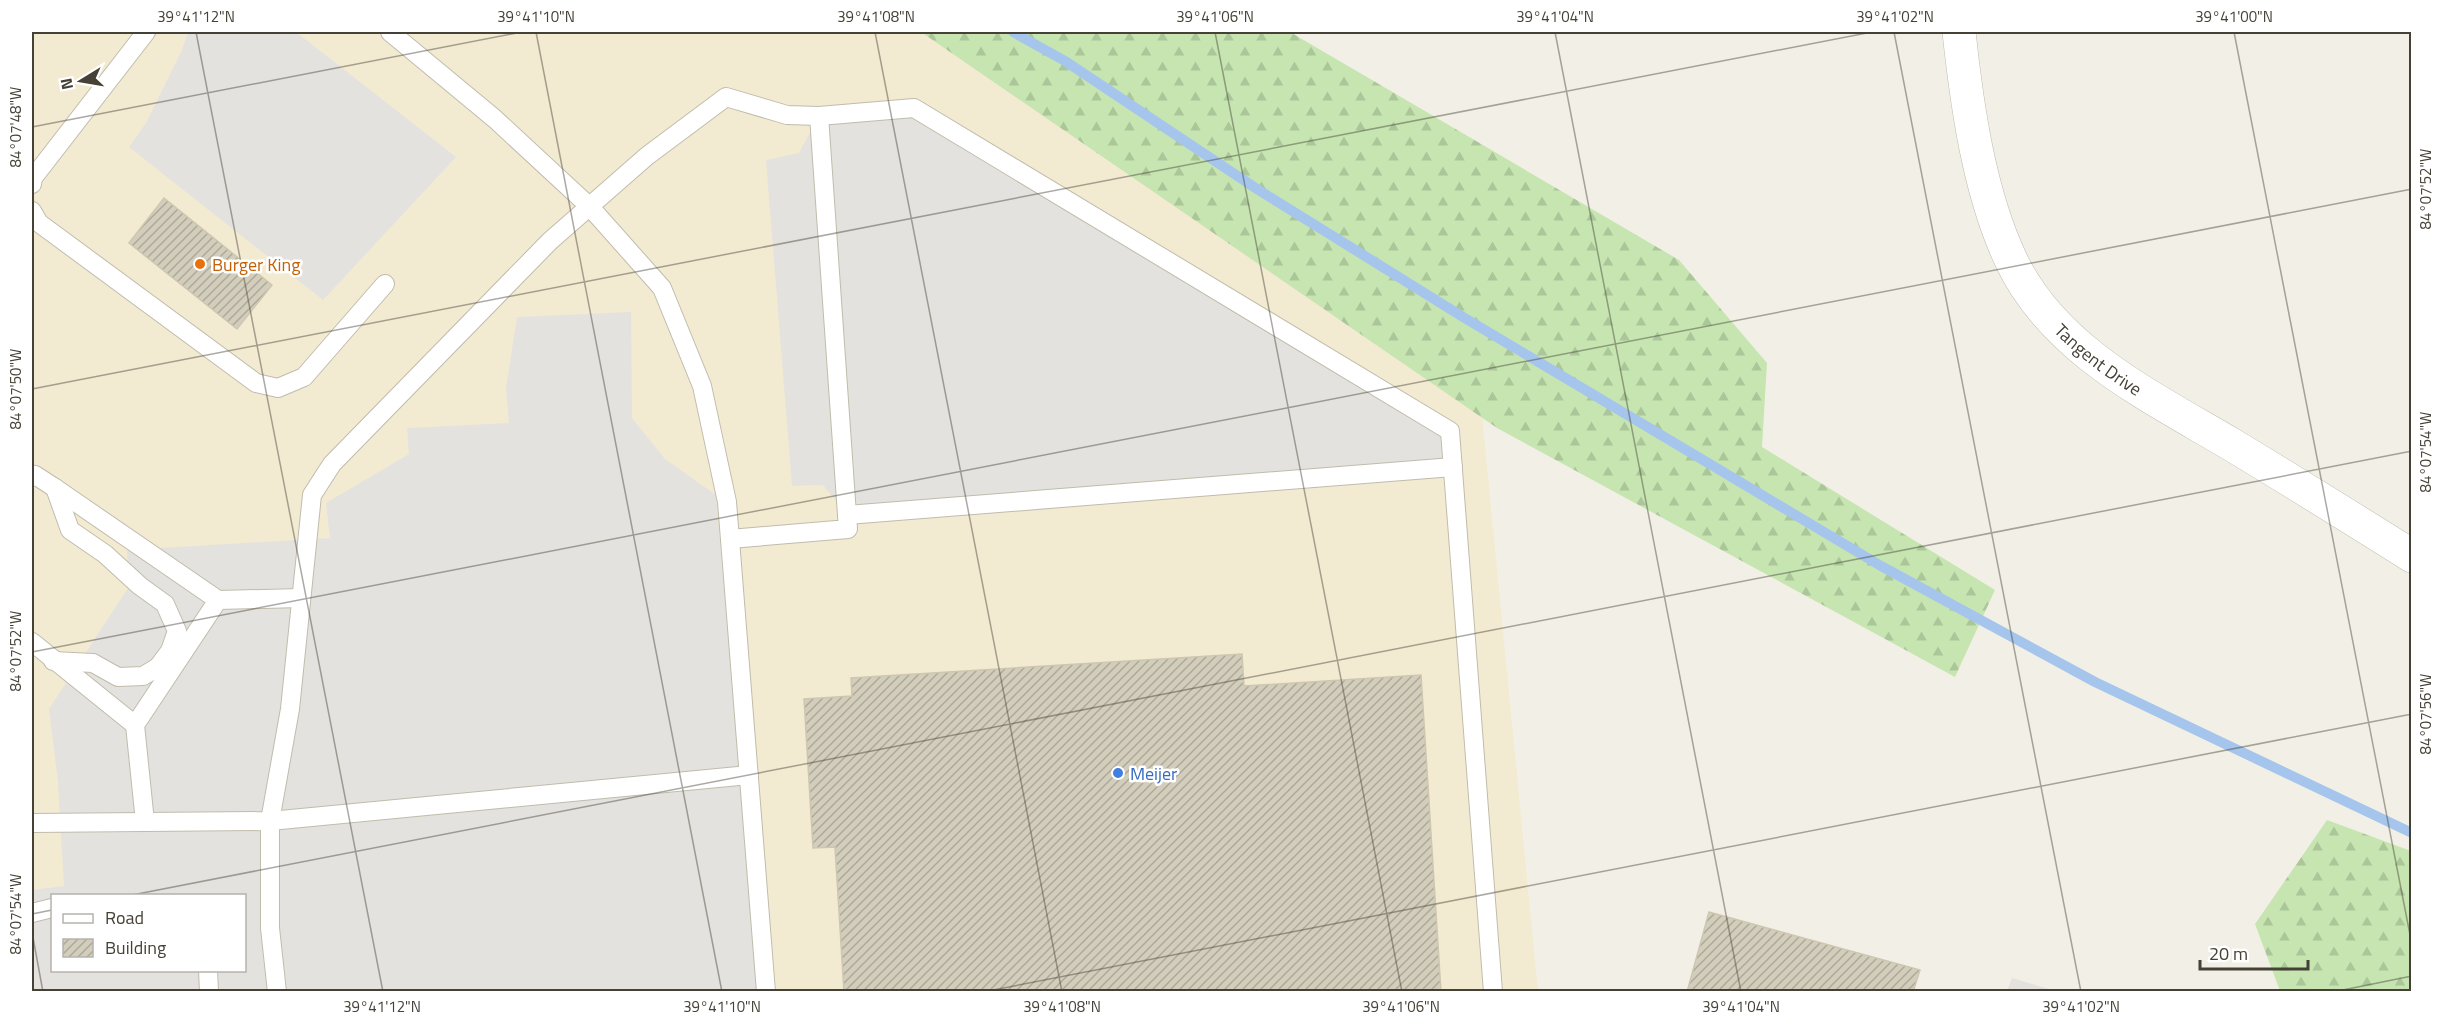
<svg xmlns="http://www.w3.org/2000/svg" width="2443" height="1023" font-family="'Titillium Web',sans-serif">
<defs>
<pattern id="forest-firs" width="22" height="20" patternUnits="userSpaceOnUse" patternTransform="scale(1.5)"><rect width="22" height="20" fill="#c6e5b1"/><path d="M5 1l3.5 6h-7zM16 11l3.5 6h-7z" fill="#abc699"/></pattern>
<pattern id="building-hatch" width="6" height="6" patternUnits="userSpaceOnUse" patternTransform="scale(1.5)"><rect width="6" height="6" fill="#d3cebc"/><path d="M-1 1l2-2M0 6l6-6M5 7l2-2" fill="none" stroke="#ada99a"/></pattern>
</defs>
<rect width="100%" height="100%" fill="#f2f0e6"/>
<path fill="#f3ead2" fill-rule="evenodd" d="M 32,32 L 925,32 L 1481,404 L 1538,991 L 32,991 ZM 52,896 L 244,896 L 244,970 L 52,970 Z"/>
<g fill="url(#forest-firs)">
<polygon points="921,32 1290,32 1679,260 1767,363 1762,447 1995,590 1955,677 1497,428"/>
<polygon points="2327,820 2411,851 2411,991 2280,991 2255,924"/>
</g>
<g fill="#e4e2de" fill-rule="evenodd">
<polygon points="188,32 296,32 456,157 323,300 129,147 146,123 182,50"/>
<polygon points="914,108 1450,431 1453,467 847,515 823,485 792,486 766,160 799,153 819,116"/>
<path d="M 631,312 L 632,418 L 665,459 L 716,495 L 758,991 L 32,991 L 32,890 L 64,886 L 58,782 L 49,709 L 128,588 L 127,550 L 330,538 L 326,503 L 409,454 L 407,428 L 509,423 L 506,388 L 517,317 ZM 52,896 L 244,896 L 244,970 L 52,970 Z"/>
<polygon points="2012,978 2056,991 2007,991"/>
</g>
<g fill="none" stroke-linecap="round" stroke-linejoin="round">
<polyline stroke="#a5c5ed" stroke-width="10" points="1013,32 1065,61 1257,189 1463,317 1881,566 2095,682 2412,833"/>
</g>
<g fill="url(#building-hatch)" stroke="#cec7b0" stroke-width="1.5">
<polygon points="164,198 272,285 237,329 129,243"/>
<polygon points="1242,654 1244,686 1421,675 1441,992 844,992 835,847 813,848 804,699 852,696 851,678"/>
<polygon points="1709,912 1920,970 1913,992 1687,992"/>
</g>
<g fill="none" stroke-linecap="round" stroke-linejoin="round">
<defs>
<g id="lane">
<polyline points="390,32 495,119 590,207 662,288 702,386 727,502 766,992"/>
<polyline points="32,184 33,178 146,32"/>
<polyline points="32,211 39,223 256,383 278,388 304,377 385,284"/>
<polyline points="32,477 35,475 55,488 218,600 135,725 145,822"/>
<polyline points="847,515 1453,467"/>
<polyline points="730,539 848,529 819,116"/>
<polyline points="218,600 301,598"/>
<polyline points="32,642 135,725"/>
<polyline points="53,661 93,663 118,677 143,676 158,667 170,651 177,631 165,604 140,586 105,554 70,530 55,488"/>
<polyline points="32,823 270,821 749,775"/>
<polyline points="32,913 52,908"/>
<polyline points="208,970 209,992"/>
<polyline points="277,992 270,928 270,821 290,709 312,495 332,464 550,241 647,156 726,97 787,115 819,116 914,108 1450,431 1493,992"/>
</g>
<g id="street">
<path id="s1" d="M 1959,32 C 1967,106 1979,192 2011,260 C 2054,351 2152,397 2234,446 C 2294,482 2353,519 2412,556"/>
</g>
</defs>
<use href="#lane" stroke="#c0bcac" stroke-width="20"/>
<use href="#street" stroke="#c0bcac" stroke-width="34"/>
<use href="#lane" stroke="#fff" stroke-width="18"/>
<use href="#street" stroke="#fff" stroke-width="33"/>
</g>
<path fill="none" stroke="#454136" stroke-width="1.5" stroke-opacity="0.45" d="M 196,32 L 383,992M 536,32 L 722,992M 875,32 L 1062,992M 1215,32 L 1402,992M 1555,32 L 1741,992M 1894,32 L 2081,992M 2234,32 L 2412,945M 32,127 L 522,32M 32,389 L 1872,32M 32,652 L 2412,189M 127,896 L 2412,451M 32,914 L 52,910M 32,932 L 43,992M 983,992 L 2412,714M 2333,992 L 2412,976"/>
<circle fill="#e8710a" stroke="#fff" stroke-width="2" cx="200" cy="264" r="6"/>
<circle fill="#3f7fe0" stroke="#fff" stroke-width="2" cx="1118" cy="773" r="6"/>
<g text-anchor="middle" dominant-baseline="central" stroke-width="5" stroke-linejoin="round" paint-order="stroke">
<g font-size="18" fill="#c56008" stroke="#fff" text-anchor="start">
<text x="212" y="264">Burger King</text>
</g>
<g font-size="18" fill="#454136" stroke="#fff">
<text stroke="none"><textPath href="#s1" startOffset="369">Tangent Drive</textPath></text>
</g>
<g font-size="18" fill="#366cbe" stroke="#fff" text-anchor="start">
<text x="1130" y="773">Meijer</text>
</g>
</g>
<rect width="2443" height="1023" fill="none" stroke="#ffffff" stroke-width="66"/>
<rect x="51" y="894" width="195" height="78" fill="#ffffff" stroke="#b5b3af" stroke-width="1.5"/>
<rect x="63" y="914" width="30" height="9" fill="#ffffff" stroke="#b5b3af" stroke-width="1.5"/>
<text x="105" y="924" font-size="18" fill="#454136">Road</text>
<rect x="63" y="939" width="30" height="18" fill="url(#building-hatch)" stroke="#b5b3af" stroke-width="1.5"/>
<text x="105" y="954" font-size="18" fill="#454136">Building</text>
<g transform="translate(81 81) rotate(259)" stroke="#ffffff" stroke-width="4.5" paint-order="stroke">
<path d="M0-4.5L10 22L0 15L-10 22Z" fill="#454136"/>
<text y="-9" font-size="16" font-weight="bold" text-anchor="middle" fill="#454136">N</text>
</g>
<path d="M2200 960v9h108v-9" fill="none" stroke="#454136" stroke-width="3"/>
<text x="2209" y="960" font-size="18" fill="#454136" stroke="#ffffff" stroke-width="4.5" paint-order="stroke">20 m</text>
<rect x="33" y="33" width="2377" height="957" fill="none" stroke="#454136" stroke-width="2"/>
<g font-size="15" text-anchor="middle" fill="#454136">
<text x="196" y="22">39°41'12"N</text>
<text x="536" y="22">39°41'10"N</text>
<text x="876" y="22">39°41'08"N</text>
<text x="1215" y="22">39°41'06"N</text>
<text x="1555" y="22">39°41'04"N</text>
<text x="1895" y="22">39°41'02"N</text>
<text x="2234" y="22">39°41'00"N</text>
<text transform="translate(16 127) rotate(-90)" y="5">84°07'48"W</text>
<text transform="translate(2426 189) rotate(-90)" y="5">84°07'52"W</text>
<text transform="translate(16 389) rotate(-90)" y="5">84°07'50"W</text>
<text transform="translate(2426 452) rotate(-90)" y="5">84°07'54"W</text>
<text transform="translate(16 651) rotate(-90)" y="5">84°07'52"W</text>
<text transform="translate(2426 714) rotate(-90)" y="5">84°07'56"W</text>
<text transform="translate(16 914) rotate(-90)" y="5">84°07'54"W</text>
<text x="382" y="1012">39°41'12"N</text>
<text x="722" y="1012">39°41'10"N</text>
<text x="1062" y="1012">39°41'08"N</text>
<text x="1401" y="1012">39°41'06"N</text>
<text x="1741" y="1012">39°41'04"N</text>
<text x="2081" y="1012">39°41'02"N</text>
</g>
</svg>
